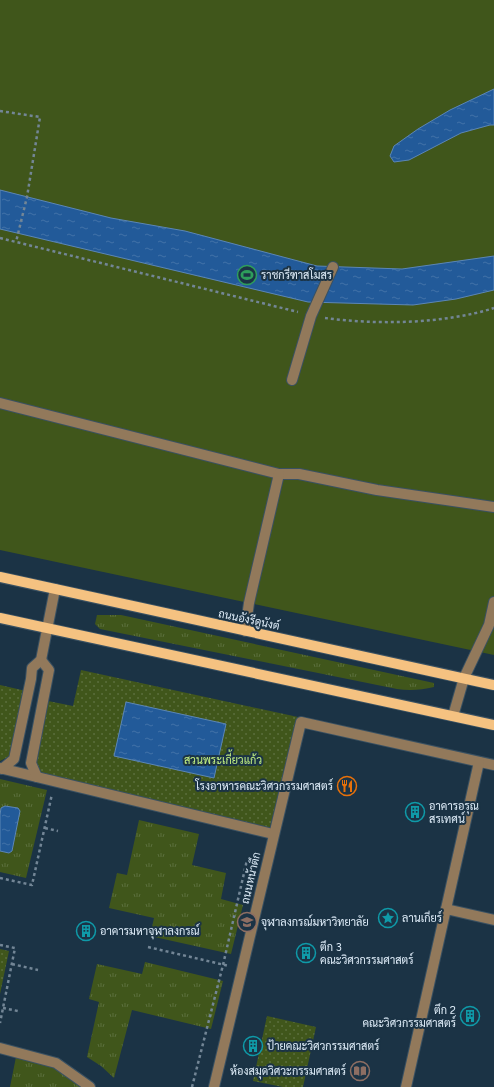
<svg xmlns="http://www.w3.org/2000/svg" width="494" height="1087" font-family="Figtree,Sarabun,sans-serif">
<defs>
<pattern id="grass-tufts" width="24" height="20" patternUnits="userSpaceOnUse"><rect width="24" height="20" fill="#40561b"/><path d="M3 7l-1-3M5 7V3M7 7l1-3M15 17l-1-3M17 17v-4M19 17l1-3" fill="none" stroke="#5b6f3d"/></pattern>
<pattern id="garden-dots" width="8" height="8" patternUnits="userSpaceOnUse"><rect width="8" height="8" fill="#40561b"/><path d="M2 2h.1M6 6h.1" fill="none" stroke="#5b6f3d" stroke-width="1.8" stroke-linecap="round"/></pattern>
<pattern id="water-ripples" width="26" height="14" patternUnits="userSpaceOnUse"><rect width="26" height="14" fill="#225a99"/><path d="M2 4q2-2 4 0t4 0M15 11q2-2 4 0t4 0" fill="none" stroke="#4272a8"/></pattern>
</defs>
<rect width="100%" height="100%" fill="#1b3345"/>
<g fill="url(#grass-tufts)">
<path d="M 97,615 L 121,615 L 434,683 L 434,687 C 421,690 410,691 397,689 L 100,629 L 95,624 Z"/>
<polygon points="0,779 47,790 26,878 0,872"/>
<polygon points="139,820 199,834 192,865 226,873 221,899 243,905 231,954 150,936 154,918 109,908 117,873 127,875"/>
<polygon points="145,962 223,981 211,1029 132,1010 114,1078 101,1066 87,1057 99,1002 89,999 97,964 142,974"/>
<polygon points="17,1052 56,1063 90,1087 10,1087"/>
</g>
<g fill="url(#garden-dots)">
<polygon points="81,670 298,717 269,831 38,774 35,764 48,701 73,706"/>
<polygon points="0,685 26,691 10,756 0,761"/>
<polygon points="0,949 9,951 0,994"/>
<polygon points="267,1016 316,1027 303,1087 283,1087 253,1081"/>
</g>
<polygon fill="#40561b" points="0,0 494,0 494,655 0,550"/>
<g fill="url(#water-ripples)" stroke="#5b86b6">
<polygon points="494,89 494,125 490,125 461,133 409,160 394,162 390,156 394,146 418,129 450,110"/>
<polygon points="0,190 111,218 185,231 317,266 402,269 494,256 494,290 456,299 413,305 308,302 0,229"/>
<polygon points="126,702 226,724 214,778 114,756"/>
<polygon points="5,806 18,808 20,811 12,851 9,853 0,851 0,815 1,808"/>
</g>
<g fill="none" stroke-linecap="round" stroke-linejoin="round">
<defs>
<g id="minor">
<polyline points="292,380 311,316 333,267"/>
<polyline points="0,403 279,474 299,474 377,490 494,507"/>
<polyline points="245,631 249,603 279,474"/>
<polyline points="453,716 464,678 489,625 494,602"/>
<polyline points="0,768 273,834"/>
<polyline points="2,769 14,759 31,679 32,668 41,660 55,589"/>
<polyline points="37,777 31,763 49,670 41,660"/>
<polyline points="446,909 494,920"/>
<polyline points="0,1048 56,1063 90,1087"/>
<polyline points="214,1087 301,722 494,765"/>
<polyline points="406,1087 479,762"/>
</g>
<g id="major">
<polyline points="0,577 494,685"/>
<polyline points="0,618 494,725"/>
</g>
</defs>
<use href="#minor" stroke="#3a5162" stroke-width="12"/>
<use href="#major" stroke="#3a5162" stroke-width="12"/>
<g stroke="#738696" stroke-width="2.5" stroke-dasharray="3 3" stroke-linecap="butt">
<polyline points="0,111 40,117 27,197 16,242"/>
<polyline points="0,238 298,312"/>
<path d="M 325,318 C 377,325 444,324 494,308"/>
<polyline points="45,828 58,831"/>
<polyline points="0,878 32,885 52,794"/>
<polyline points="0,945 15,948 0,1023"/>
<polyline points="148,947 229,966"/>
<polyline points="12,964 38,970"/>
<polyline points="3,1008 18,1011"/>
<polyline points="192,1087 223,965 247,860 253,862"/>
</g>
<use href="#minor" stroke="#92795b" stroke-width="10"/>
<use href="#major" stroke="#f5c281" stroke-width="10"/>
</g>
<defs>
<symbol id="stadium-ring" viewBox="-11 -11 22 22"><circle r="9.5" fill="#1b3345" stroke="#2e9e5b" stroke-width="1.5"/><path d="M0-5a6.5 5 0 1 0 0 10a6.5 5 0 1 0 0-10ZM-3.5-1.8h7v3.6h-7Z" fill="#2e9e5b"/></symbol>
<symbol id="restaurant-ring" viewBox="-11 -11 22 22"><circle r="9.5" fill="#1b3345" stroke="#e8710a" stroke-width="1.5"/><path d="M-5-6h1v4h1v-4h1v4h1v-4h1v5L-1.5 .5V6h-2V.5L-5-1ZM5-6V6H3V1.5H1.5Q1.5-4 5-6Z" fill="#e8710a"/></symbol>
<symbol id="building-ring" viewBox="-11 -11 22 22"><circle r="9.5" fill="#1b3345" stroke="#0f9aa8" stroke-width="1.5"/><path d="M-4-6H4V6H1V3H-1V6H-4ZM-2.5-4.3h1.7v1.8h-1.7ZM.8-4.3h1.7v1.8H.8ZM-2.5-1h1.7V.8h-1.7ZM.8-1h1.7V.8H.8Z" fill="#0f9aa8"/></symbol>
<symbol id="sight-ring" viewBox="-11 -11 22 22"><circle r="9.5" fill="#1b3345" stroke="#0f9aa8" stroke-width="1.5"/><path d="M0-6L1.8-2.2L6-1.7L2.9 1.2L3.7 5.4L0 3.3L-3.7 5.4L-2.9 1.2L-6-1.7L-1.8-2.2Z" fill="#0f9aa8"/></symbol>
<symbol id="university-ring" viewBox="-11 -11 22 22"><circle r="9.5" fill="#1b3345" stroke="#8d6e63" stroke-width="1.5"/><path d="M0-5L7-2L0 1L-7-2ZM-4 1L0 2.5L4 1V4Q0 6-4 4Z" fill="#8d6e63"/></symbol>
<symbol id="library-ring" viewBox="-11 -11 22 22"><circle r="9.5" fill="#1b3345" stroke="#8d6e63" stroke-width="1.5"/><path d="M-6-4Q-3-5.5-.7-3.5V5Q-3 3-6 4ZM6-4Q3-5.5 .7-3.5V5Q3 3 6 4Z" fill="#8d6e63"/></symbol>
</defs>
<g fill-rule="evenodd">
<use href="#stadium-ring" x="236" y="264" width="22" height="22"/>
<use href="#restaurant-ring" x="336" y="775" width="22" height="22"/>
<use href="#building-ring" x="404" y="801" width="22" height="22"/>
<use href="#sight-ring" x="377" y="907" width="22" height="22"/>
<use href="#university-ring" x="236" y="911" width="22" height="22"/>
<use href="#building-ring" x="75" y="920" width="22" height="22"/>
<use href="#building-ring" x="295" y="942" width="22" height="22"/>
<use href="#building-ring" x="459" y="1005" width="22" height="22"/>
<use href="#building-ring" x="242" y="1035" width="22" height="22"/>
<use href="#library-ring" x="349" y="1060" width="22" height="22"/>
</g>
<g text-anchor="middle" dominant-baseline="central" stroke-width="4" stroke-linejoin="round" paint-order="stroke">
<g font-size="11" fill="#dfedf9" stroke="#1b3345" text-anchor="start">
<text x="261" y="275">ราชกรีฑาสโมสร</text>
<text x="333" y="786" text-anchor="end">โรงอาหารคณะวิศวกรรมศาสตร์</text>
<text x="429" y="806">อาคารอรุณ<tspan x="429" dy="13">สรเทศน์</tspan></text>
<text x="402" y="918">ลานเกียร์</text>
<text x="261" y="922">จุฬาลงกรณ์มหาวิทยาลัย</text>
<text x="100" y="931">อาคารมหาจุฬาลงกรณ์</text>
<text x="320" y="947">ตึก 3<tspan x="320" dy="13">คณะวิศวกรรมศาสตร์</tspan></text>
<text x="456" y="1010" text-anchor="end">ตึก 2<tspan x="456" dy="13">คณะวิศวกรรมศาสตร์</tspan></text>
<text x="267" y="1046">ป้ายคณะวิศวกรรมศาสตร์</text>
<text x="346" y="1071" text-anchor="end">ห้องสมุดวิศวะกรรมศาสตร์</text>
</g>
<g font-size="11" fill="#dfedf9" stroke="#1b3345">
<text transform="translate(249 620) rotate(12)">ถนนอังรีดูนังต์</text>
<text transform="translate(251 878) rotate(-77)">ถนนหน้าตึก</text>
</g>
<g font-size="11" fill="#c3f182" stroke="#1b3345">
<text x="223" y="760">สวนพระเกี้ยวแก้ว</text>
</g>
</g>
</svg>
